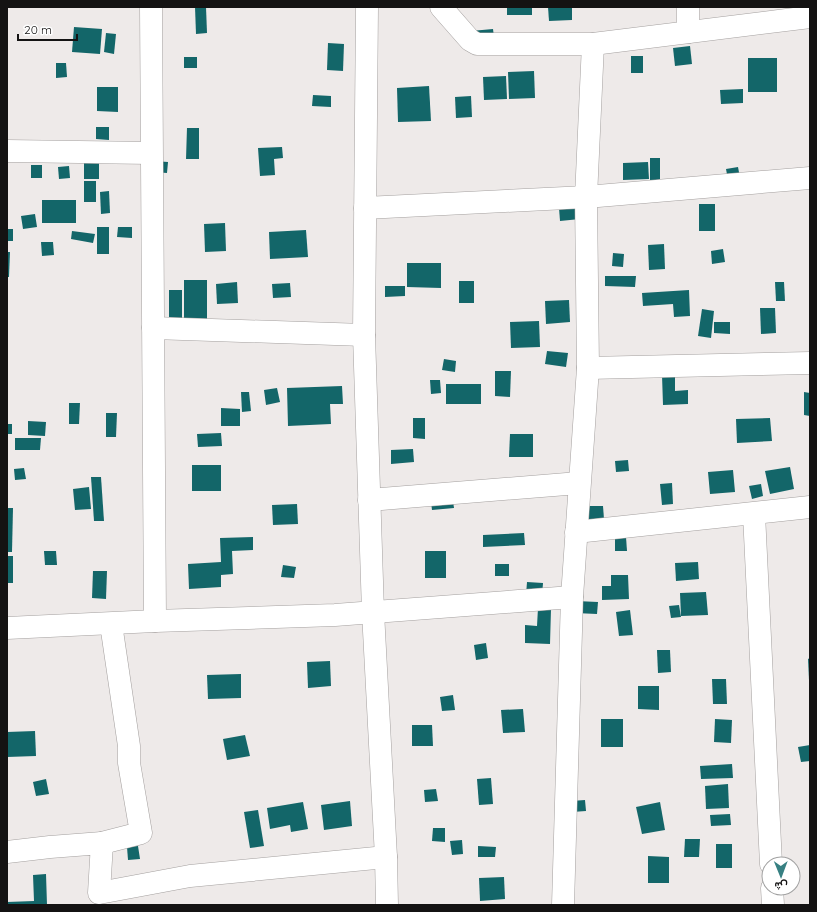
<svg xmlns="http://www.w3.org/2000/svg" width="817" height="912" font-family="Quicksand,Vazirmatn,sans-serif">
<rect width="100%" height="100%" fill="#eeeae9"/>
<g fill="#136669">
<polygon points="195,7 206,7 207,33 196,34"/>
<rect x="507" y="7" width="25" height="8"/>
<polygon points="548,7 572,7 572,20 549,21"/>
<polygon points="74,27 102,29 100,54 72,52"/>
<polygon points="493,29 494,37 471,31"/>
<polygon points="106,33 116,34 114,54 104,52"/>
<polygon points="328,43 344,44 343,71 327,70"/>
<polygon points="690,46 692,64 675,66 673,48"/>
<rect x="631" y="56" width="12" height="17"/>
<rect x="184" y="57" width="13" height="11"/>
<rect x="748" y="58" width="29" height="34"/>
<polygon points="56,63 66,63 67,77 56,78"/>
<polygon points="534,71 535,98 509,99 508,72"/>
<polygon points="506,76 507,99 484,100 483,77"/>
<polygon points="429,86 431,121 398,122 397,88"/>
<polygon points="97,87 118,87 118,112 97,111"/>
<polygon points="743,89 743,103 721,104 720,90"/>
<polygon points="313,95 331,96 331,107 312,106"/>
<polygon points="471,96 472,117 456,118 455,97"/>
<polygon points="96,127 109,127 109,140 96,139"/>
<polygon points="187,128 199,128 199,159 186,159"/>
<polygon points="282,147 283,158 274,159 275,175 260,176 258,148"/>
<rect x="84" y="157" width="15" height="22"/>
<rect x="650" y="158" width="10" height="23"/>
<polygon points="154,161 168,162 167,173 154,172"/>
<polygon points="648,162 649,179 623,180 623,163"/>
<rect x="31" y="165" width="11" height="13"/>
<polygon points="69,166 70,178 59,179 58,167"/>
<polygon points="738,167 740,178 728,180 726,169"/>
<rect x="84" y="181" width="12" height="21"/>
<polygon points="109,191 110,213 101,214 100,192"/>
<rect x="42" y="200" width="34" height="23"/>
<rect x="699" y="204" width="16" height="27"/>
<polygon points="579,207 580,219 560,221 559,208"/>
<polygon points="35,214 37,227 23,229 21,216"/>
<polygon points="225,223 226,251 205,252 204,224"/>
<rect x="97" y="227" width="12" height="27"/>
<polygon points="118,227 132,227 132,238 117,237"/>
<rect x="7" y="229" width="6" height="12"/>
<polygon points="306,230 308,257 270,259 269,232"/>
<polygon points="72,231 95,234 93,243 71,239"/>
<polygon points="41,242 53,242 54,255 42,256"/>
<polygon points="664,244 665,269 649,270 648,245"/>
<polygon points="723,249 725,262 712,264 711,251"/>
<polygon points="7,252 10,252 9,277 7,277"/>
<polygon points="613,253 624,254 623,267 612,266"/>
<polygon points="407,263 441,263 441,288 407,287"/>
<polygon points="605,276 636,276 635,287 605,286"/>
<polygon points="184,280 207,280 207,324 184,323"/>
<rect x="459" y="281" width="15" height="22"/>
<polygon points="237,282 238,303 217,304 216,284"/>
<polygon points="775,282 784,282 785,301 776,301"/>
<polygon points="290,283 291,297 273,298 272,284"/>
<polygon points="385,286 405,286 405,296 385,297"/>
<rect x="169" y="290" width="13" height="31"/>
<polygon points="689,290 690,316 674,317 673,304 643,306 642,293"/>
<polygon points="569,300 570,322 546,324 545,301"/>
<polygon points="760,308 775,308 776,333 761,334"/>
<polygon points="702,309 714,311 711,338 698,336"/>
<polygon points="539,321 540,347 511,348 510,322"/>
<polygon points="714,322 730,322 730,334 714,333"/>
<polygon points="547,351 568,353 566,367 545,364"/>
<polygon points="444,359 456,361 455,372 442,370"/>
<polygon points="495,371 511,371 510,397 495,396"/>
<polygon points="662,375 675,375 675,391 688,390 688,404 663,405"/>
<polygon points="430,380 440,380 441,393 431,394"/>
<rect x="446" y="384" width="35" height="20"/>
<polygon points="342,386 343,404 330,404 331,424 288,426 287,388"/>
<polygon points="277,388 280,402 266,405 264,390"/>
<polygon points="241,392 249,392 251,411 242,412"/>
<polygon points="804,392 810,393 810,416 804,415"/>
<polygon points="69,403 80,403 79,424 69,424"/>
<polygon points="221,408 240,409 240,426 221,426"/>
<polygon points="106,413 117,413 116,437 106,437"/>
<polygon points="413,418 425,418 425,439 413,438"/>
<polygon points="770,418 772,441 737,443 736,419"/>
<polygon points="28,421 46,422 45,436 28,435"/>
<rect x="7" y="424" width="5" height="10"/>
<polygon points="221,433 222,446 198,447 197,434"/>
<polygon points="510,434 533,434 533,457 509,457"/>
<polygon points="15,438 41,438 40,450 15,450"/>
<polygon points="413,449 414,462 391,464 391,450"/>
<polygon points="628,460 629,471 616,472 615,461"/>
<rect x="192" y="465" width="29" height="26"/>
<polygon points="790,467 794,489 770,494 765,471"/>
<polygon points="24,468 26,479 15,480 14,469"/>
<polygon points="733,470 735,492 710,494 708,472"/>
<polygon points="91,477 101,477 104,521 94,521"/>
<polygon points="672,483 673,504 662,505 660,484"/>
<polygon points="761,484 763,496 752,499 749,486"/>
<polygon points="89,487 91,509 75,510 73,489"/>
<polygon points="453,501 454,508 432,510 431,502"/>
<polygon points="297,504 298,524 273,525 272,505"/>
<polygon points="583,506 603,506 604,519 584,519"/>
<polygon points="7,508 13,508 12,552 7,552"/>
<polygon points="524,533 525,545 483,547 483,535"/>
<polygon points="253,537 253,550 232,551 233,574 221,575 221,587 189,589 188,564 221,562 220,538"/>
<polygon points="626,537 627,551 615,551 615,538"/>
<polygon points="44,551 56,551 57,565 45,565"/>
<rect x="425" y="551" width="21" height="27"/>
<rect x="7" y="556" width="6" height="27"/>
<polygon points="698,562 699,579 676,581 675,563"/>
<rect x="495" y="564" width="14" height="12"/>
<polygon points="283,565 296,567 294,578 281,577"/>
<polygon points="93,571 107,571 106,599 92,598"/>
<polygon points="611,575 628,575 629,599 602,600 602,586 611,586"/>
<polygon points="527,582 543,583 542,596 526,595"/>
<polygon points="706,592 708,615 681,616 680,593"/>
<polygon points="576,601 598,602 597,614 575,613"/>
<polygon points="679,605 681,617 671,618 669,606"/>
<polygon points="538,608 551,609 550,644 525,643 525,625 537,626"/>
<polygon points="630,610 633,635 619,636 616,612"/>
<polygon points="486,643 488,658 476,660 474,645"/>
<polygon points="657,650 670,650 671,672 658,673"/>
<polygon points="810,658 810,680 809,680 808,659"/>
<polygon points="330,661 331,686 308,688 307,662"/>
<polygon points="241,674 241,698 208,699 207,675"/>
<polygon points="712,679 726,679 727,704 713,704"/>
<polygon points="638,686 659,686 659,710 638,709"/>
<polygon points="453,695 455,710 442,711 440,697"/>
<polygon points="523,709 525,732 503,733 501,710"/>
<rect x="601" y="719" width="22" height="28"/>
<polygon points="715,719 732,720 731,743 714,742"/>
<polygon points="412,725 432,725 433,746 412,746"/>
<polygon points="35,731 36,756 7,757 7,732"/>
<polygon points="245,735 250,756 227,760 223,739"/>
<polygon points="810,745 810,761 801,762 798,747"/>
<polygon points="732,764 733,778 701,779 700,766"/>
<polygon points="491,778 493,804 479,805 477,779"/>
<polygon points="46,779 49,794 36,796 33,782"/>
<polygon points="728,784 729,808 706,809 705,786"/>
<polygon points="436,789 438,801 425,802 424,790"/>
<polygon points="585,800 586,811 572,812 571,801"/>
<polygon points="350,801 352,826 324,830 321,805"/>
<polygon points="303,802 308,829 291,832 290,825 270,829 267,808"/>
<polygon points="660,802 665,830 642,834 636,807"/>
<polygon points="258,810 264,846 250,848 244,812"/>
<polygon points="730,814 731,825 711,826 710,815"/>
<polygon points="433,828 445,828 445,842 432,841"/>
<polygon points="685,839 700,839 699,857 684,857"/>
<polygon points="462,840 463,854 452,855 450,841"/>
<rect x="716" y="844" width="16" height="24"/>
<polygon points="138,846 140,859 128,860 127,847"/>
<polygon points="478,846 496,847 495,857 478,857"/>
<polygon points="648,856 669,857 669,883 648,883"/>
<polygon points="46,874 47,905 7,905 7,902 34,901 33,875"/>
<polygon points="504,877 505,899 480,901 479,878"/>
</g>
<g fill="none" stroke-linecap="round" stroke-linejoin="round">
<defs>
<g id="minor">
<polyline points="151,7 155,621"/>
<polyline points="367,7 364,335 373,612 386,857 387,905"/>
<polyline points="441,7 470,40 477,44 593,44 810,17"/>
<polyline points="688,7 688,32"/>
<polyline points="7,151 151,153"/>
<polyline points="365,208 586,197 810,178"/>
<polyline points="153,328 364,335"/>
<polyline points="588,368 810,363"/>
<polyline points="369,500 579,483"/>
<polyline points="754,514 771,864"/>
<polyline points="576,532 810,507"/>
<polyline points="7,628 155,621 335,615 572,597"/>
<polyline points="102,843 141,833 129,763 129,746 111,624"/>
<polyline points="7,852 50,847 102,843 99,893 190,876 386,857"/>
<polyline points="772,888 773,905"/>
<polyline points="563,905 572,597 588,368 586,197 593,44"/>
</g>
</defs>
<use href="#minor" stroke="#a4a09f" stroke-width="23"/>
<use href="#minor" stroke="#fff" stroke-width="22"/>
</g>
<rect width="817" height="912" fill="none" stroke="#141313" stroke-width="16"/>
<g transform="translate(781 876) rotate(179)"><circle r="19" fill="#ffffff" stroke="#a1a1a1"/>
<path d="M0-3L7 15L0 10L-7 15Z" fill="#378082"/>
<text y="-6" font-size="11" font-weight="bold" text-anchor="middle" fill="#141313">ش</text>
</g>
<path d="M18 34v6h59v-6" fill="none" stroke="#141313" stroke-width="2"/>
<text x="24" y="34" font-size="12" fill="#141313" stroke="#ffffff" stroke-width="3" paint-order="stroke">20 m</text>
</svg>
